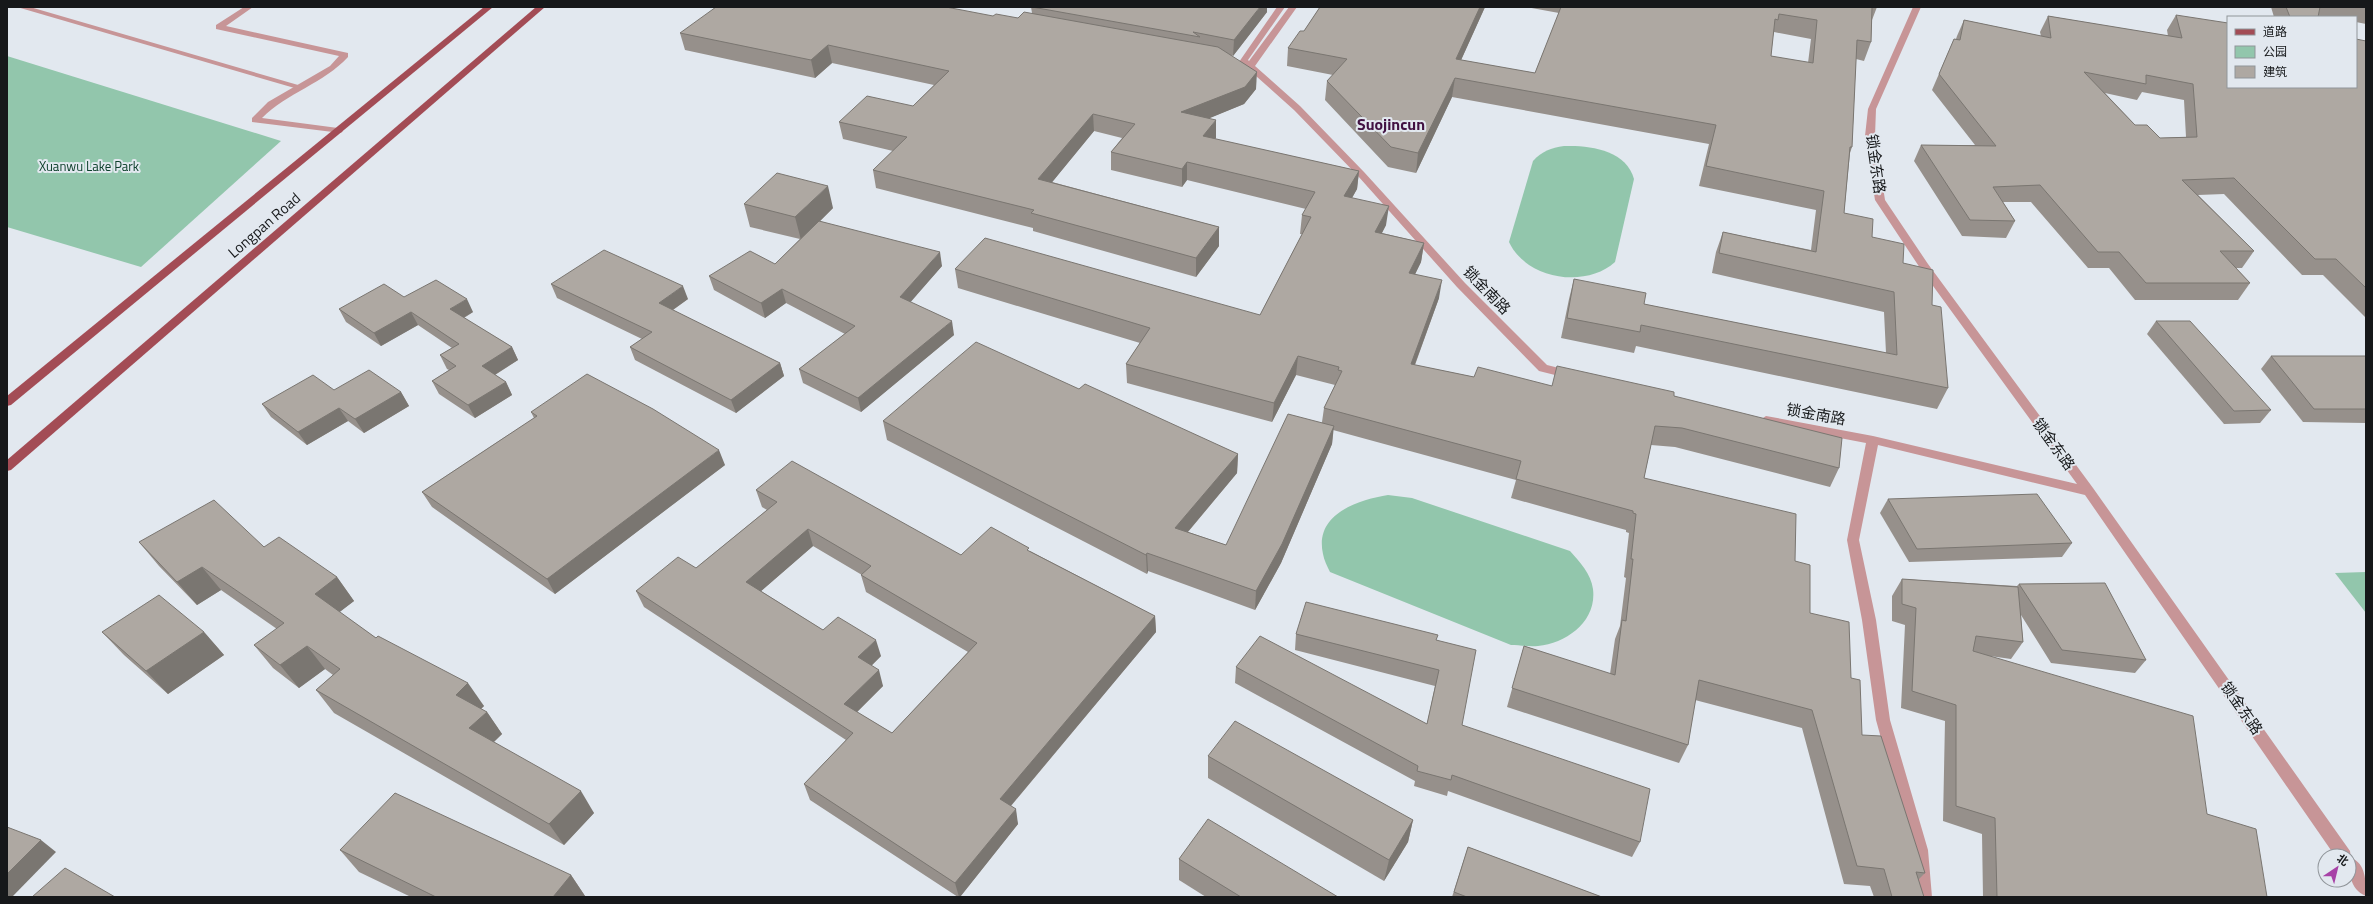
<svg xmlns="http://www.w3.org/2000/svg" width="2373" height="904" font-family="'Titillium Web','Noto Sans SC',sans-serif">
<rect width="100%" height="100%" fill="#e2e8ef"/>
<g fill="#92c6ac">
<polygon points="7,56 281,141 141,267 7,227"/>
<path d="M 1564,146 C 1590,145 1626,150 1634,179 L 1615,262 C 1585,289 1526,279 1509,242 L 1533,161 C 1542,151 1551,148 1564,146 Z"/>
<path d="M 1388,495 L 1412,498 L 1570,551 C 1580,562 1591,574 1593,589 C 1597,621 1567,643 1538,646 C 1529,647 1519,645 1511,645 L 1330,572 C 1327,566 1324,560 1323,554 C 1314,514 1358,500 1388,495 Z"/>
<polygon points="2366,572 2366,613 2335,573"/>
</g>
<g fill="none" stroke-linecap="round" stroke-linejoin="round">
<path fill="#c79597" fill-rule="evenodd" d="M 244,7 L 253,7 L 226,26 L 348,53 L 348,57 C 324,83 287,93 262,118 L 338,128 L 343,131 L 341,133 L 252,122 L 252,118 L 268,102 L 330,66 L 339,56 L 216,29 L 216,25 Z"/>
<polygon fill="#c79597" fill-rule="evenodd" points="17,7 30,7 305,87 298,89"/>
<g fill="#c79597" fill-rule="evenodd">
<polygon points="1277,7 1285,7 1248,60 1249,61 1289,7 1297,7 1255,66 1300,106 1364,172 1465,283 1547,365 1575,372 1577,375 1575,378 1571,379 1539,371 1457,287 1358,176 1294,110 1247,68 1229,65 1229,61 1239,62"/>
<path d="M 1913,7 L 1921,7 L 1876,109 L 1875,136 L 1885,200 L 1928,264 L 2093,488 L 2350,851 L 2351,858 C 2366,863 2366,882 2366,896 C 2349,889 2349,871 2349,856 L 2335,856 L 2085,495 L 1878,445 L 1859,540 L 1876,620 L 1890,720 L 1928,850 L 1932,897 L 1916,897 L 1912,850 L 1876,720 L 1862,620 L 1847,540 L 1866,443 L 1766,424 L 1760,420 L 1766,416 L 1873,436 L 2077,484 L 1920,268 L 1875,200 L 1865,136 L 1868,109 Z"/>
</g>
<g fill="#a34c55" fill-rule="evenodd">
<polygon points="484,7 493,7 11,405 7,406 7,396"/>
<polygon points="536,7 545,7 11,470 7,471 7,460"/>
</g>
</g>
<g fill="#96908b" fill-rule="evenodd">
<polygon points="1031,7 1267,12 1233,56 1231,55 1256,89 1244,104 1209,118 1216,138 1215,139 1359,171 1357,189 1352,198 1386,225 1382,233 1424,243 1421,262 1415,274 1439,298 1415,365 1474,377 1552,386 1674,396 1839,468 1830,487 1675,447 1651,445 1644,478 1795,561 1810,613 1851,678 1862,735 1925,873 1918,880 1924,897 1874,897 1870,886 1844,884 1802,728 1695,700 1688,745 1679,763 1507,707 1524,646 1610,674 1615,639 1620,626 1626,578 1624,577 1629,533 1626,532 1626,530 1511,498 1516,480 1333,430 1332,444 1281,563 1255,610 1148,571 1147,574 887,440 883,421 1079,389 1238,454 1237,473 1188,532 1226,545 1322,422 1324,408 1335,385 1296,375 1272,422 1127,383 1126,364 1140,343 958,288 955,269 1260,315 1302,234 1300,234 1302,215 1306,209 1187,180 1182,187 1111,170 1111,152 1122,138 1094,131 1052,182 1219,227 1219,246 1196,277 1033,231 1033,228 876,188 873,170 893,151 843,139 839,122 913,106 934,85 832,63 815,78 685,50 680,33 993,16 1018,18 1032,13"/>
<path d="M 1320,7 L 1485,7 L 1461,60 L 1535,73 L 1559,13 L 1526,7 L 1877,7 L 1872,20 L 1871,42 L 1864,61 L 1856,59 L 1852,147 L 1850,153 L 1844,213 L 1903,263 L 1932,305 L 1948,388 L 1937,409 L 1636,346 L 1634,353 L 1561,338 L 1569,299 L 1574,279 L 1644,304 L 1886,353 L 1884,312 L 1712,273 L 1716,252 L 1723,232 L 1811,250 L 1816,210 L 1699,186 L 1709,144 L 1452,97 L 1416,173 L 1388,167 L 1325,100 L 1327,81 L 1333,75 L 1287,66 L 1288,48 L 1304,31 ZM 1774,32 L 1811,39 L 1808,63 L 1771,56 L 1773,36 Z"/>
<polygon points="2271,7 2366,7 2366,24 2356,22 2356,17 2323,17 2318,16 2318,17 2274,17"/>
<path d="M 2176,15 L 2228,87 L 2366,41 L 2366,318 L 2323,275 L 2302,275 L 2224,194 L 2198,195 L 2254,251 L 2242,268 L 2236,268 L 2250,283 L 2238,300 L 2135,300 L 2109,268 L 2088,268 L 2031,202 L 2003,202 L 2015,221 L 2006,238 L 1962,236 L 1914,161 L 1921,145 L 1975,145 L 1932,90 L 1954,39 L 1956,39 L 1957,36 L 1964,20 L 2041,36 L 2040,32 L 2048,16 L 2168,36 L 2167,30 ZM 2142,92 L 2184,100 L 2186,137 L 2160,138 L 2135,125 L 2105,93 L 2137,100 Z"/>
<polygon points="744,204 833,208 820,221 942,266 910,302 954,335 861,412 803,383 799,369 845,334 786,303 765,318 714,290 709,276 775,264 800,239 750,227"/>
<polygon points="551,284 688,299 673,310 780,363 784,376 736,413 635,360 630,347 642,339 557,298"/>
<polygon points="404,297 473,312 464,318 512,347 518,360 495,375 506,382 512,395 475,418 439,394 432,381 449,370 447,369 440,355 452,348 418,325 381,346 346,322 339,309"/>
<polygon points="2156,321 2271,410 2260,423 2224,424 2147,334"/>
<polygon points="2271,356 2366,356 2366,423 2303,422 2261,369"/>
<polygon points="334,390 401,392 409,406 364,433 348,421 307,445 271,417 262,404"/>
<polygon points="531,412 725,465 555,594 432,507 422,492 534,418"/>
<path d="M 756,490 L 961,555 L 1030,551 L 1155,616 L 1156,632 L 1011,806 L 1018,824 L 960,897 L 958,897 L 810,800 L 804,784 L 846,740 L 644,607 L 636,591 L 696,568 L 767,510 L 762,507 ZM 813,546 L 862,575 L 861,575 L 866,592 L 968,652 L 892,733 L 857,712 L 883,686 L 871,666 L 881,656 L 823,630 L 761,591 Z"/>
<polygon points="1888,499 2072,543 2062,557 1909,562 1880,513"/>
<polygon points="139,542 264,547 337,577 354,601 339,612 376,638 484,706 481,709 487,712 502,734 494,742 594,813 564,845 334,713 316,690 333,675 325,669 299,688 273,668 254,645 277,629 221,590 197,605 159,566"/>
<polygon points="1902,579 2017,586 2019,584 2146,660 2135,673 2051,663 2021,615 2023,642 2011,659 1990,656 2207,814 2267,897 1983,897 1982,834 1943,821 1945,721 1901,708 1905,625 1892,621 1892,596"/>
<polygon points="102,632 204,632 224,655 168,694 124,655"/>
<polygon points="1296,634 1436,640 1462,725 1640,842 1632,857 1448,791 1447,796 1414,786 1415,781 1235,683 1236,667 1427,724 1435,686 1295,650"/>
<polygon points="1208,756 1413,820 1408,842 1384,881 1208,778"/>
<polygon points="1468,847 1602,897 1452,897"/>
<polygon points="340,850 571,875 585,896 585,897 411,897 359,872"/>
<polygon points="1179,859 1338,897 1206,897 1179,880"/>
</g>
<g fill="#7a7671">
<polygon points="1260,7 1267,7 1267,12 1233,56 1234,40"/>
<polygon points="1480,7 1485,7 1453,78 1456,59"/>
<polygon points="828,45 832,63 815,78 811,60"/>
<polygon points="1257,72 1256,89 1244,104 1181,130 1181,112"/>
<polygon points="1455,78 1452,97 1416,173 1418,153"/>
<polygon points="1093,114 1094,131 1040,197 1038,179"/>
<polygon points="1216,120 1216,138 1203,154 1203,136"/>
<polygon points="1187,162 1187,180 1182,187 1182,169"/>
<polygon points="1359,171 1357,189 1342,215 1344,196"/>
<polygon points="828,186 833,208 801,240 795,217"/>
<polygon points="1389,206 1386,225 1373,250 1375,232"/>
<polygon points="1219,227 1219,246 1196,277 1196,258"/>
<polygon points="1424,243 1421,262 1407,291 1409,273"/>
<polygon points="940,252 942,266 902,312 900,297"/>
<polygon points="1442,280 1439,298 1408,383 1411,364"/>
<polygon points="683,286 688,299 664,316 659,303"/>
<polygon points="782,289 786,303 765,318 761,303"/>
<polygon points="467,299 473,312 456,322 450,309"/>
<polygon points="411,312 418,325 381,346 374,333"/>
<polygon points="952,321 954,335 861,412 858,398"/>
<polygon points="512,347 518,360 488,379 482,366"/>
<polygon points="1298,356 1296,375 1272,422 1274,403"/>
<polygon points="780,363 784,376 736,413 731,400"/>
<polygon points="506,382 512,395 475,418 468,405"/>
<polygon points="401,392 409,406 364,433 355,419"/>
<polygon points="339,408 348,421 307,445 298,432"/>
<polygon points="1334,426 1332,444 1281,563 1255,610 1256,591"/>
<polygon points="719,450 725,465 555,594 547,579"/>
<polygon points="1238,454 1237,473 1175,547 1175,528"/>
<polygon points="808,529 813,546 752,599 746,582"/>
<polygon points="1147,553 1148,571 1147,574 1146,555"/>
<polygon points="202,567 221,590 197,605 177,582"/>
<polygon points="337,577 354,601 332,618 315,594"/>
<polygon points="1155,616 1156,632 1003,815 1000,799"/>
<polygon points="204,632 224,655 168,694 146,671"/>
<polygon points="876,640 881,656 863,674 858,657"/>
<polygon points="307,646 325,669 299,688 280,665"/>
<polygon points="879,670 883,686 849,720 844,704"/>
<polygon points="468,683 484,706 471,718 456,695"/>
<polygon points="487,712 502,734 485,750 469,728"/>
<polygon points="581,791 594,813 564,845 549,824"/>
<polygon points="1016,809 1018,824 960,897 959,897 955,883"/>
<polygon points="1413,820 1408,842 1384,881 1389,860"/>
<polygon points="41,840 56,852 12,897 7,897 7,874"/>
<polygon points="571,875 585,896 585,897 553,897"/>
</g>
<g fill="#aea8a2" stroke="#7a7671" fill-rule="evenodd">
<polygon points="716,7 946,7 993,16 996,14 1018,18 1024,12 1218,47 1257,72 1245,87 1181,112 1216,120 1203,136 1359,171 1344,196 1389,206 1375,232 1424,243 1409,273 1442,280 1411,364 1474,377 1478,367 1552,386 1557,366 1674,392 1674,396 1842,438 1839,468 1682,428 1655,426 1644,478 1796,514 1795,561 1810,565 1810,613 1849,622 1851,678 1860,680 1862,735 1881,736 1925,873 1916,872 1924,897 1892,897 1884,869 1857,866 1812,710 1699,680 1688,745 1512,688 1524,646 1615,675 1622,620 1626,621 1633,559 1631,559 1636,514 1633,513 1633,511 1516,479 1521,461 1324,408 1342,371 1338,370 1339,367 1298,356 1274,403 1126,364 1150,328 955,269 985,238 1260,315 1311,217 1302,215 1315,192 1187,162 1182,169 1111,152 1135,124 1093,114 1038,179 1219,227 1196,258 1031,213 1034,210 873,170 907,137 839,122 867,96 913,106 949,71 828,45 811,60 680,33"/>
<polygon points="1032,7 1260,7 1234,40 1193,32 1200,37"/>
<path d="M 1320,7 L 1480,7 L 1456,59 L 1535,73 L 1561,7 L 1872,7 L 1871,42 L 1857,40 L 1852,147 L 1850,147 L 1844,213 L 1873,219 L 1872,237 L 1904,244 L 1903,263 L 1933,270 L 1932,305 L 1941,307 L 1948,388 L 1641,325 L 1640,332 L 1567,318 L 1574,279 L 1646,293 L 1644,304 L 1897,355 L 1894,292 L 1719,253 L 1723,232 L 1816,252 L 1824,191 L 1706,166 L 1716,125 L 1455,78 L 1418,153 L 1391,147 L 1327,81 L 1347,59 L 1288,48 L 1300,31 L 1304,31 ZM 1779,14 L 1817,20 L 1813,63 L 1771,56 L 1775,19 L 1778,20 Z"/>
<polygon points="2286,7 2320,7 2318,17 2290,17"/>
<path d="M 2176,15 L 2228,23 L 2228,87 L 2356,87 L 2356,39 L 2366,41 L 2366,288 L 2336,259 L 2315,259 L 2234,178 L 2182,180 L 2254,251 L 2220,251 L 2250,283 L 2146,283 L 2119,252 L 2098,252 L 2040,185 L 1993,187 L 2015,221 L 1970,220 L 1921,145 L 1996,146 L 1939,74 L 1954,39 L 1960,40 L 1964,20 L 2051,38 L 2048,16 L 2182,38 ZM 2084,72 L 2146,84 L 2146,75 L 2193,84 L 2197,137 L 2160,138 L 2147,125 L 2135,125 Z"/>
<polygon points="777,173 828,186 795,217 744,204"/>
<polygon points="819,221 940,252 900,297 952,321 858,398 799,369 855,326 782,289 761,303 709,276 750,251 775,264"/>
<polygon points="604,250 683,286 659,303 780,363 731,400 630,347 652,332 551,284"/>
<polygon points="436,280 467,299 450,309 512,347 482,366 506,382 468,405 432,381 456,366 440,355 459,344 411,312 374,333 339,309 384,284 404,297"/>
<polygon points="2156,321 2190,321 2271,410 2234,411"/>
<polygon points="976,342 1079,389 1085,384 1238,454 1175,528 1226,545 1288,414 1334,426 1282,544 1256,591 1147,553 1146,555 883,421"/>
<polygon points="2271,356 2366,356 2366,409 2314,409"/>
<polygon points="369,370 401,392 355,419 339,408 298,432 262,404 313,375 334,390"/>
<polygon points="587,374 653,409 719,450 547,579 422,492 537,416 531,412"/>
<path d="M 792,461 L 961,555 L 991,527 L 1029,548 L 1027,550 L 1155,616 L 1000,799 L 1016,809 L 955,883 L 804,784 L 853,733 L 636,591 L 678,557 L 696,568 L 777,502 L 756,490 ZM 808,529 L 871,566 L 861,575 L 977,643 L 892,733 L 844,704 L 879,670 L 858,657 L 876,640 L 838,617 L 823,630 L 746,582 Z"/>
<polygon points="2037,494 2072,543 1917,549 1888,499"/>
<polygon points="214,500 264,547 279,537 337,577 315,594 376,638 378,636 468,683 456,695 487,712 469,728 581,791 549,824 316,690 340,669 307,646 280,665 254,645 284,623 202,567 177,582 139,542"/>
<polygon points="1902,579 2018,587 2023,642 1976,636 1973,651 2193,716 2207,814 2256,829 2267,897 1997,897 1995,818 1956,806 1956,705 1912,691 1916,608 1902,604"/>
<polygon points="2105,583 2146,660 2062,650 2019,584"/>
<polygon points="159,595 204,632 146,671 102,632"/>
<polygon points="1306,602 1438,635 1436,640 1476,650 1462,725 1650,789 1640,842 1452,775 1451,780 1417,771 1418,766 1236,667 1260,636 1427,724 1439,670 1296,634"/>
<polygon points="1235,721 1413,820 1389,860 1208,756"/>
<polygon points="395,793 571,875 553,897 436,897 340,850"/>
<polygon points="1208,819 1338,897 1241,897 1179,859"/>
<polygon points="7,827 41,840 7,874"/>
<polygon points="1468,847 1602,897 1467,897 1454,892"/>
<polygon points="65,868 115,897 32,897"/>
</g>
<g text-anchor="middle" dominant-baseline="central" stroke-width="4" stroke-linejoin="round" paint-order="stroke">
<g font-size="13" fill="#0e402c" stroke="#e2e8ef">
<text x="89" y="166">Xuanwu Lake Park</text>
</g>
<g font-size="15" fill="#16181a" stroke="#e2e8ef">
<text transform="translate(1876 164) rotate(82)">锁金东路</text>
<text transform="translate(264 225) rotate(-41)">Longpan Road</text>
<text transform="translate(1487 290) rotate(46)">锁金南路</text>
<text transform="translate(1816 414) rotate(10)">锁金南路</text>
<text transform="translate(2054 444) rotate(54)">锁金东路</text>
<text transform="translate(2242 708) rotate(55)">锁金东路</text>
</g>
<g font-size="16" font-weight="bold" fill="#411142" stroke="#e2e8ef">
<text x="1391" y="124">Suojincun</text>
</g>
</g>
<rect width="2373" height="904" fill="none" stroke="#16181a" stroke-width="16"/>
<rect x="2227" y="16" width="130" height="72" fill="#e2e8ef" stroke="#90959a"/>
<rect x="2235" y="29" width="20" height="6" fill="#a34c55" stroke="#90959a"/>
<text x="2263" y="36" font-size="12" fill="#16181a">道路</text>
<rect x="2235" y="46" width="20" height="12" fill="#92c6ac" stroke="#90959a"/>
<text x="2263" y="56" font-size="12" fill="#16181a">公园</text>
<rect x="2235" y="66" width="20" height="12" fill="#aea8a2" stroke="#90959a"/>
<text x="2263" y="76" font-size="12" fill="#16181a">建筑</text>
<g transform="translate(2337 868) rotate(35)"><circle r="19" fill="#e2e8ef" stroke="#90959a"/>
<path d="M0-3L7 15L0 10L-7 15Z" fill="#a742a7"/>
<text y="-6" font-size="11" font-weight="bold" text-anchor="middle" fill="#16181a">北</text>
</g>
</svg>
